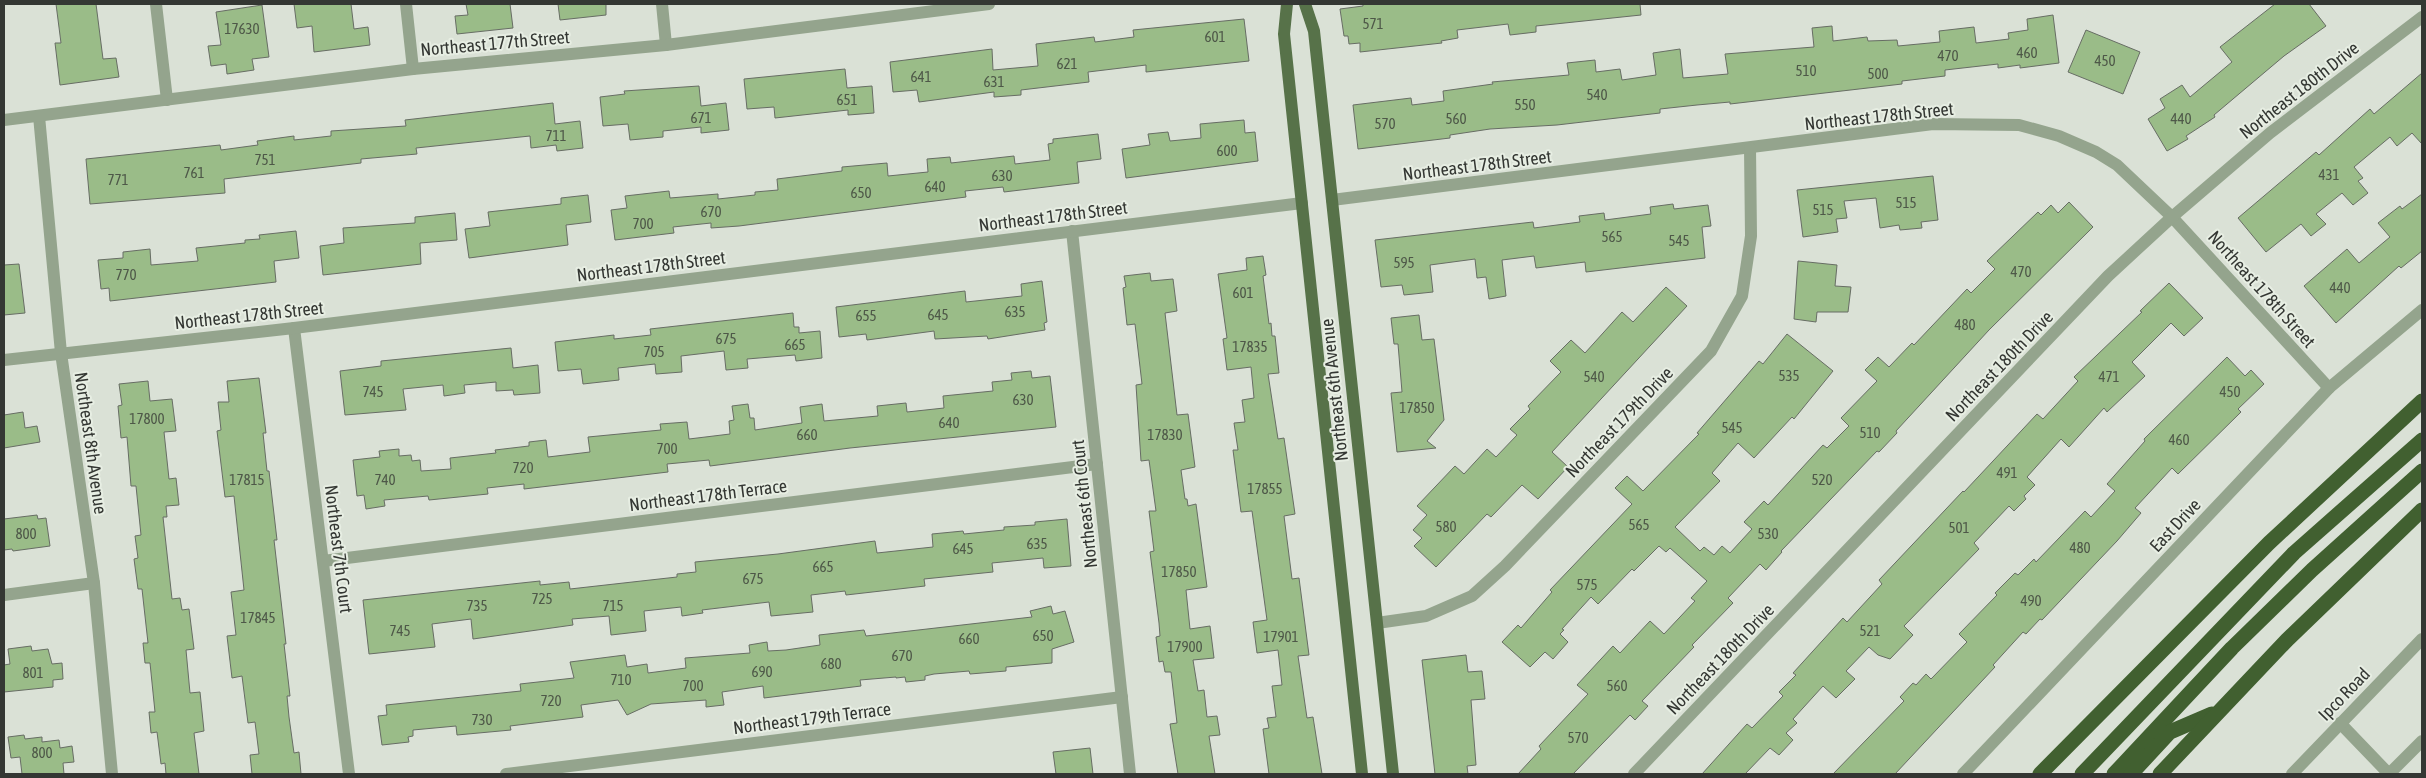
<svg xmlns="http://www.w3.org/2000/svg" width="2426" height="778" font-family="'Asap Condensed',sans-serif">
<rect width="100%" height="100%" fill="#dae1d6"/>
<g fill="#9abc88" stroke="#676d64">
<polygon points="56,4 96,4 103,59 116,58 119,77 60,85 55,43 61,43"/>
<polygon points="294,4 351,4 354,29 368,27 370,45 314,52 312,26 297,28"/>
<polygon points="466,4 510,4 513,28 457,34 455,16 468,15"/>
<polygon points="558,4 606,4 606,15 560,20"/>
<polygon points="1363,4 1640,4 1641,15 1536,26 1536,32 1510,35 1508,24 1457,30 1458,38 1441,41 1442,43 1360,52 1360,43 1349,44 1348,36 1344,36 1340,9 1363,6"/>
<polygon points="2275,4 2309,4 2326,26 2284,56 2214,115 2215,117 2186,136 2188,139 2167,151 2148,119 2165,108 2160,99 2182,85 2190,97 2232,62 2220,47"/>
<polygon points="262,5 269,57 252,59 254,70 227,74 226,64 211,66 208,46 221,45 216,12"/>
<polygon points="2053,15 2059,63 2020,68 2020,65 1998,68 1998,64 1945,70 1945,76 1902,81 1902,84 1730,104 1730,102 1697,105 1660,109 1660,113 1557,125 1490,129 1450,135 1450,138 1358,149 1353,105 1411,98 1412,105 1444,101 1443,91 1493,84 1492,82 1569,75 1567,63 1595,60 1596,72 1620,69 1622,80 1656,75 1653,53 1680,49 1683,78 1728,74 1725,54 1814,47 1812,28 1832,26 1833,41 1867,37 1868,41 1897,40 1898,46 1940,42 1939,31 1974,27 1976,43 2009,39 2008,33 2028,30 2027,19"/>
<polygon points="1244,19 1249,61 1146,72 1146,65 1088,72 1089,82 1021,90 1021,95 994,97 994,92 919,102 917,90 893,92 890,62 992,49 993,70 1038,66 1036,44 1094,37 1095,42 1134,37 1133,30"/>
<polygon points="2086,30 2140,52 2123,94 2068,72"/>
<polygon points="845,69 847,88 872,86 874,113 848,115 848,110 775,118 774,107 747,109 744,79"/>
<polygon points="2422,73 2422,144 2412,133 2397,146 2390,137 2354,167 2363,178 2358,181 2368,193 2353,205 2342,193 2316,214 2326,224 2311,236 2301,224 2266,252 2238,218 2316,152 2319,155 2370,109 2374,114"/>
<polygon points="699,86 701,106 726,103 729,130 701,133 701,127 663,131 663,137 630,140 628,124 603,126 600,97 625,94 624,91"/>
<polygon points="553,103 555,124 580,121 583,148 557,151 556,145 531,148 530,136 416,148 417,154 361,159 361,163 224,179 225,193 90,204 86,159 220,145 221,150 258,145 257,141 294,136 294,140 331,136 331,131 406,126 405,120"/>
<polygon points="1244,120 1245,133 1255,132 1258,161 1126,178 1122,149 1150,145 1148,134 1168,132 1170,141 1201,138 1200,124"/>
<polygon points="1098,134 1101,159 1077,162 1079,183 1004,192 1003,187 965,191 966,197 739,226 711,228 711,223 673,227 674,233 615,240 611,210 627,208 625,196 669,191 670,198 718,194 718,199 755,195 755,192 778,190 777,179 842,171 842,167 887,163 888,176 928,172 927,159 950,157 951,163 1014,156 1015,164 1050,160 1048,144 1053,143 1053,139"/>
<polygon points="1933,176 1938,220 1921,222 1922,228 1900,230 1899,225 1880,228 1876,198 1844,201 1847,218 1836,219 1838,232 1803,237 1797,190"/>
<polygon points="2422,194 2422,251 2401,268 2399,266 2336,323 2304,286 2347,249 2359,263 2390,237 2378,223 2400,206 2402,209"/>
<polygon points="588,195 591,222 566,225 568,245 469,258 465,229 490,226 488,212 561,204 561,198"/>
<polygon points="2069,202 2093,227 1989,330 1896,431 1897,433 1879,452 1877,451 1781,551 1782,552 1766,570 1760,564 1728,598 1733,603 1692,645 1694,647 1642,701 1648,706 1635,720 1630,715 1573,774 1518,774 1541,749 1539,746 1588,694 1577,685 1613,646 1620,653 1650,621 1664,634 1695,601 1691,598 1707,581 1670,548 1666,552 1659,546 1634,571 1632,569 1598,604 1591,597 1562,629 1564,630 1560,634 1568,642 1553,659 1545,652 1530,667 1502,642 1518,625 1521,628 1552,592 1550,590 1632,504 1615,488 1627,476 1643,491 1699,434 1697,433 1759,361 1763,364 1787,334 1833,371 1794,419 1792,417 1754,458 1738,443 1712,473 1720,481 1675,527 1700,551 1704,547 1714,555 1722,546 1730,553 1752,529 1744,522 1764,501 1768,505 1823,445 1827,448 1849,426 1841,418 1877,381 1865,370 1878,357 1889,367 1912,343 1914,345 1967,289 1971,293 1995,269 1987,261 2038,212 2041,215 2051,205 2058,213"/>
<polygon points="1673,204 1674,209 1708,205 1711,226 1702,227 1705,258 1586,272 1585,262 1536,268 1534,256 1502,260 1506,296 1489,299 1486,277 1477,278 1475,259 1430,265 1433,292 1404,295 1402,285 1381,287 1375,240 1533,222 1534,228 1580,222 1579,216 1604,213 1605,220 1651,214 1650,207"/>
<polygon points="455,213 457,240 420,243 421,264 323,275 320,246 344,243 343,228 415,223 415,217"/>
<polygon points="296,231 299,258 274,261 276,282 110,301 109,288 101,289 98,260 123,258 123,252 150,249 151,265 198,261 196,248 245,243 245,240 260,239 259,235"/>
<polygon points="1263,256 1266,275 1263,276 1269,324 1271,323 1272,336 1275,336 1279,373 1268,374 1278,439 1284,438 1295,514 1284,516 1292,579 1299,578 1309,655 1298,656 1307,718 1313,717 1322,774 1269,774 1263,729 1269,728 1267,718 1276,717 1272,686 1282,685 1278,650 1257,653 1253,622 1267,620 1252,511 1241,512 1233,450 1238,450 1234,423 1245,422 1242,400 1254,398 1251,367 1227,370 1223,339 1227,338 1218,274 1247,270 1246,258"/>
<polygon points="1798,261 1837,265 1835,286 1851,287 1848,312 1817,312 1816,322 1794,319"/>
<polygon points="19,264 25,313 4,315 4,265"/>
<polygon points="1150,273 1151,281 1173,279 1177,311 1165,313 1177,415 1188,414 1195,467 1181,470 1185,499 1187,499 1188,506 1196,504 1207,587 1186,590 1190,629 1210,626 1214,658 1193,660 1198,691 1204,690 1207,717 1217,716 1220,735 1209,736 1215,774 1178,774 1170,724 1177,723 1171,672 1165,672 1163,661 1159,662 1156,637 1160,636 1159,623 1150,552 1154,551 1149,511 1156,511 1149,460 1141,461 1136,385 1142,384 1135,324 1127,325 1123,288 1126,287 1124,276"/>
<polygon points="1042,281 1047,322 1044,323 1045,330 988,339 987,336 935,339 934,331 867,340 866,334 839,337 836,307 965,291 966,302 1022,296 1021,284"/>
<polygon points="2169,283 2203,318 2184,336 2171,323 2132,362 2145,376 2107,412 2104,408 2069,447 2061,439 2027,477 2035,485 2024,496 2026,499 2014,511 2009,506 1974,543 1979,549 1904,626 1913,635 1890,659 1878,655 1869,647 1846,671 1855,679 1836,698 1823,686 1793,719 1797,723 1786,733 1793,740 1779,755 1770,748 1745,774 1702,774 1747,724 1752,728 1783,696 1779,692 1796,675 1793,673 1843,618 1847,622 1882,584 1879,580 1963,491 1964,492 2037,414 2043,419 2078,381 2074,377 2142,312 2140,311"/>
<polygon points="1666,287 1687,306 1552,452 1568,467 1538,499 1522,485 1491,517 1487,514 1436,567 1414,546 1422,538 1413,530 1427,515 1417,506 1455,466 1464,474 1487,449 1496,457 1517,435 1510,429 1530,409 1528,406 1561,372 1550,361 1571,340 1585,353 1622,312 1633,322"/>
<polygon points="793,313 794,327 799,327 799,333 820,331 822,358 796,361 795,355 747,359 748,368 726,370 724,351 681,356 682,372 656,374 655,364 618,368 619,380 583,384 581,369 558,371 555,342 614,335 614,339 651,335 650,329"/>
<polygon points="1419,315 1422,340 1434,339 1444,420 1427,441 1436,448 1397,452 1391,393 1402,392 1398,344 1394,344 1391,318"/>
<polygon points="511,348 513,368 538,365 540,393 514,395 513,390 496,391 496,382 464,385 465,393 444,396 443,385 403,389 406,410 345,415 340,371 381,366 381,361"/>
<polygon points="2227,357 2245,376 2251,370 2264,384 2238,409 2241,412 2178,474 2172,468 2135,508 2141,513 2117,541 2042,620 2040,619 2026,634 2023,632 1993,665 1995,667 1895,774 1833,774 1904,701 1900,697 1913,683 1916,685 1926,674 1931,679 1967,642 1959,634 1997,595 1995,593 2015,573 2018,575 2034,559 2036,562 2085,511 2091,517 2115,491 2107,484 2145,441 2144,439"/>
<polygon points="1031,371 1032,378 1050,376 1056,427 850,448 710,466 709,460 667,464 668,472 524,489 524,484 487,488 488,494 429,500 428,496 384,500 385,506 366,509 364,495 357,496 353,460 380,457 379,451 399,449 399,456 411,455 412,461 420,460 421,471 451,469 450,458 496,453 495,450 529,446 529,442 546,440 548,457 590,452 588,437 661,430 660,424 687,422 689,439 730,434 729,421 734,420 732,406 748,404 750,418 754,418 755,430 802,423 800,407 822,404 824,421 878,416 877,406 906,403 907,412 944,408 943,396 993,391 992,382 1012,380 1011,373"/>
<polygon points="259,378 266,433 263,433 267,471 269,471 277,540 274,540 286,644 284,644 290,696 287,696 289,717 294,753 299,752 301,774 252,774 250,755 259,754 255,722 248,723 242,676 232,678 227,636 236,635 231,592 244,590 234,496 225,497 217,431 221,430 218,402 229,402 227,381"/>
<polygon points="148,381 150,401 172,399 176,431 164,432 169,479 176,478 179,505 166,506 167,517 163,517 172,599 180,598 182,610 189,609 194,649 186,650 190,693 200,692 204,731 194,733 199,774 166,774 165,763 161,764 157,732 151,733 149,712 155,712 150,663 145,663 143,643 148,643 142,589 138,589 134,559 138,558 135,536 141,535 136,486 131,486 127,437 121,438 118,406 122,405 119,384"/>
<polygon points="23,412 25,428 37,426 40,442 4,448 4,415"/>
<polygon points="37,515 38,519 46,518 50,546 13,551 12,549 4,550 4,519"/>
<polygon points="1067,519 1071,566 1044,568 1043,558 992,563 993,572 924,579 925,586 846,595 845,591 811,595 813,612 771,616 769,602 702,610 703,613 682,616 681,607 644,611 646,631 611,635 609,616 572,619 573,625 473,639 471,619 432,624 435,647 369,654 363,600 540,581 540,585 569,582 570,589 677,577 677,574 696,572 695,562 778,554 875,541 877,553 933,547 932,534 963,531 964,534 1004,530 1004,527 1035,525 1035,522"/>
<polygon points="1051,606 1053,614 1065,611 1074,642 1052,649 1052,663 1006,667 1006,671 970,674 969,671 934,674 925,676 925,680 906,682 905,677 896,678 896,677 860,680 861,686 764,698 763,686 722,692 724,705 706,707 706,700 651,704 627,715 618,700 581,705 583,717 510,726 511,730 457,735 456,726 413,730 413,736 408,737 409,742 382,745 378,716 387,715 386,705 521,691 520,684 574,678 570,662 625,655 627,667 647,664 648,673 686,668 685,658 750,653 749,645 767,642 768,651 786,650 820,645 819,635 864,630 866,636 1032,617 1030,611"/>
<polygon points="31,646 32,651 48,649 52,664 62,663 63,679 53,680 53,687 4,692 4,665 10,664 8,649"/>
<polygon points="1466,655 1468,672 1482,671 1485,699 1471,700 1476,765 1467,766 1468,774 1435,774 1422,660"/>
<polygon points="24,735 25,739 42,737 42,742 59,740 60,748 72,746 74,762 63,763 64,774 22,774 20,757 11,758 8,737"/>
<polygon points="1090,748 1093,774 1056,774 1053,752"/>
</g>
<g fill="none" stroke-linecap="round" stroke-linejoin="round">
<g stroke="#94a48d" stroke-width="12">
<polyline points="156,4 167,100"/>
<polyline points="406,4 413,69"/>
<polyline points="662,4 666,45"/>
<polyline points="39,116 61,353 94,583 112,774"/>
<polyline points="4,120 413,69 666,45 989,4"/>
<polyline points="1332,200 1933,124 2019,125 2059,136 2096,152 2117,165 2172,217 2329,388"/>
<polyline points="1072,231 1130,774"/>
<polyline points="294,328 349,774"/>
<polyline points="4,360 294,328 1302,203"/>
<polyline points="323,561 1097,464"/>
<polyline points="4,595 94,583"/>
<polyline points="1377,623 1426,616 1472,596 1505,566 1711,351 1742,296 1751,236 1750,148"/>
<polyline points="2340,723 2389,774"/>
<polyline points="506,774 1122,697"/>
<polyline points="1634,774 2108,276 2172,217 2270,133 2422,17"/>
<polyline points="1963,774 2329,388 2422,310"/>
<polyline points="2292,774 2422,639"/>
<polyline points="2389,774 2422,741"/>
</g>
<g stroke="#577249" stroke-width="12">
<polyline points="1287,4 1284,34 1362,774"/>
<polyline points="1305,4 1314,31 1393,774"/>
</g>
<g stroke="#416030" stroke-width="15">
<polyline points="2040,774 2269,543 2422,401"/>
<polyline points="2082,774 2294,553 2422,440"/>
<polyline points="2114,774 2232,648 2312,570 2422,471"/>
<polyline points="2131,774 2170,732 2212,714"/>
<polyline points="2160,774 2287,640 2422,510"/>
</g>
</g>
<g text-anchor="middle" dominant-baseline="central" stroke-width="4" stroke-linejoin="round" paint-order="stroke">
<g font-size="15" fill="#4e5848">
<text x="1373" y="23">571</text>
<text x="242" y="28">17630</text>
<text x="1215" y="36">601</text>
<text x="2027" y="52">460</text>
<text x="1948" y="55">470</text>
<text x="2105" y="60">450</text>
<text x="1067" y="63">621</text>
<text x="1806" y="70">510</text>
<text x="1878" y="73">500</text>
<text x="921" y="76">641</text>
<text x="994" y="81">631</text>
<text x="1597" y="94">540</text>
<text x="847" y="99">651</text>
<text x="1525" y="104">550</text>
<text x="701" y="117">671</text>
<text x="1456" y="118">560</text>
<text x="2181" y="118">440</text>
<text x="1385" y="123">570</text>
<text x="556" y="135">711</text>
<text x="1227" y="150">600</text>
<text x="265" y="159">751</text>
<text x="194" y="172">761</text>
<text x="2329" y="174">431</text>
<text x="1002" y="175">630</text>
<text x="118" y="179">771</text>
<text x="935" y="186">640</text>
<text x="861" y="192">650</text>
<text x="1906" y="202">515</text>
<text x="1823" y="209">515</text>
<text x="711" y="211">670</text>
<text x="643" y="223">700</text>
<text x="1612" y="236">565</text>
<text x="1679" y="240">545</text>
<text x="1404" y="262">595</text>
<text x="2021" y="271">470</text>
<text x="126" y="274">770</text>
<text x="2340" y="287">440</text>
<text x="1243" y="292">601</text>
<text x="1015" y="311">635</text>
<text x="938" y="314">645</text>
<text x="866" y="315">655</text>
<text x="1965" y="324">480</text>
<text x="726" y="338">675</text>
<text x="795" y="344">665</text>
<text x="1250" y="346">17835</text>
<text x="654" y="351">705</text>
<text x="1789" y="375">535</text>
<text x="1594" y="376">540</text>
<text x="2109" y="376">471</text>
<text x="373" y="391">745</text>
<text x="2230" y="391">450</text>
<text x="1023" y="399">630</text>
<text x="1417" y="407">17850</text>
<text x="147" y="418">17800</text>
<text x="949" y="422">640</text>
<text x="1732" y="427">545</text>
<text x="1870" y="432">510</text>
<text x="807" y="434">660</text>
<text x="1165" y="434">17830</text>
<text x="2179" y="439">460</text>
<text x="667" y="448">700</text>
<text x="523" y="467">720</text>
<text x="2007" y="472">491</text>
<text x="247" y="479">17815</text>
<text x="385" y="479">740</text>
<text x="1822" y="479">520</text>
<text x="1265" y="488">17855</text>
<text x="1639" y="524">565</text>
<text x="1446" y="526">580</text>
<text x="1959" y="527">501</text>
<text x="26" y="533">800</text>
<text x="1768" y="533">530</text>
<text x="1037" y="543">635</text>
<text x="2080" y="547">480</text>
<text x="963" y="548">645</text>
<text x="823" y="566">665</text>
<text x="1179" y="571">17850</text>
<text x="753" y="578">675</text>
<text x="1587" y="584">575</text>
<text x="542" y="598">725</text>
<text x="2031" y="600">490</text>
<text x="477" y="605">735</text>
<text x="613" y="605">715</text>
<text x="258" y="617">17845</text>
<text x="400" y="630">745</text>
<text x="1870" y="630">521</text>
<text x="1043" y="635">650</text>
<text x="1281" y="636">17901</text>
<text x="969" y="638">660</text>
<text x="1185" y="646">17900</text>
<text x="902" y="655">670</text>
<text x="831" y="663">680</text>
<text x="762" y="671">690</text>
<text x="33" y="672">801</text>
<text x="621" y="679">710</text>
<text x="693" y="685">700</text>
<text x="1617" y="685">560</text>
<text x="551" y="700">720</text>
<text x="482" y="719">730</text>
<text x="1578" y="737">570</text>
<text x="42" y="752">800</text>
</g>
<g font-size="18" fill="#343733" stroke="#e7eee3">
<text transform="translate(495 43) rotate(-5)">Northeast 177th Street</text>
<text transform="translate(2299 90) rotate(-38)">Northeast 180th Drive</text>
<text transform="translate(1879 116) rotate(-6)">Northeast 178th Street</text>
<text transform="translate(1477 165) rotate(-7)">Northeast 178th Street</text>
<text transform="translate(1053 216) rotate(-7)">Northeast 178th Street</text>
<text transform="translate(651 266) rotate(-7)">Northeast 178th Street</text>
<text transform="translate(2262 289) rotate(48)">Northeast 178th Street</text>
<text transform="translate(249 315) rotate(-6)">Northeast 178th Street</text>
<text transform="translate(1999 366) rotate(-46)">Northeast 180th Drive</text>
<text transform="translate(1334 390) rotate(-96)">Northeast 6th Avenue</text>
<text transform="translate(1619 422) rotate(-46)">Northeast 179th Drive</text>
<text transform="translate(91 443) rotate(82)">Northeast 8th Avenue</text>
<text transform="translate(708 495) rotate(-7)">Northeast 178th Terrace</text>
<text transform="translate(1084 504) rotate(-96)">Northeast 6th Court</text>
<text transform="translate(2175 525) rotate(-47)">East Drive</text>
<text transform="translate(339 549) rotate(83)">Northeast 7th Court</text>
<text transform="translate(1720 659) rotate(-46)">Northeast 180th Drive</text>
<text transform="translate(2344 694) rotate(-46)">Ipco Road</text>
<text transform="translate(812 718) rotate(-7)">Northeast 179th Terrace</text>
</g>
</g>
<rect width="2426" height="778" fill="none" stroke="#343733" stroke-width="10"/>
</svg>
